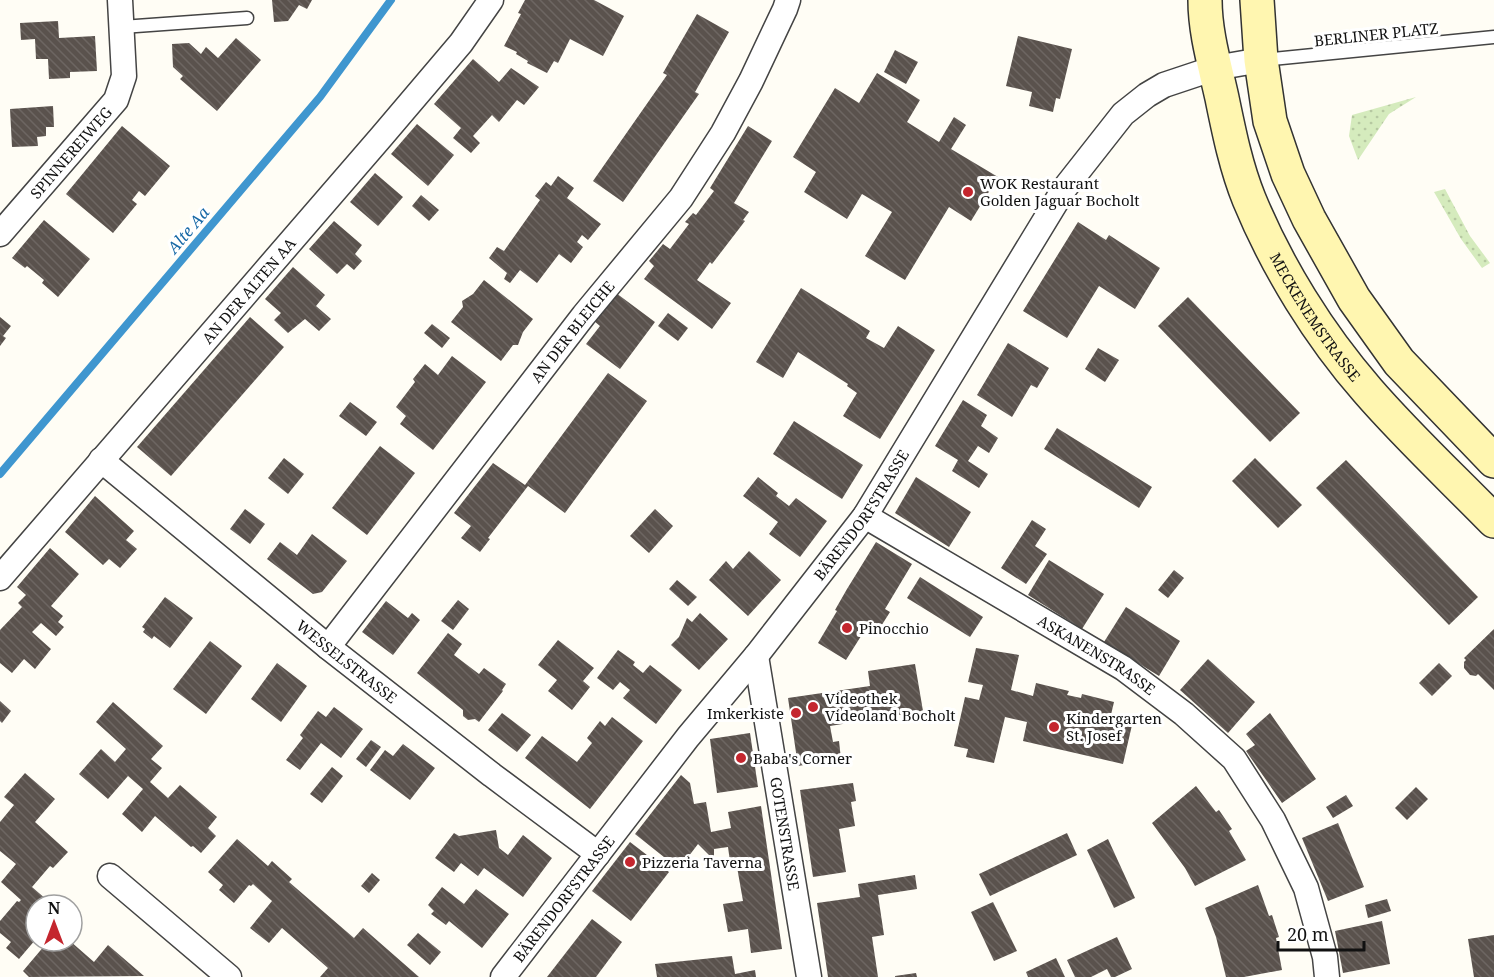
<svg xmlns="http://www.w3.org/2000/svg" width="1494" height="977" font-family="'Noto Serif',serif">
<defs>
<pattern id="grass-dots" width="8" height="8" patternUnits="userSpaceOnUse" patternTransform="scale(1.5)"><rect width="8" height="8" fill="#d5ebbd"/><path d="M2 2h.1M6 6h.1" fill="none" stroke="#b6c8a1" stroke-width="1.8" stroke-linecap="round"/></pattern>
<pattern id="building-back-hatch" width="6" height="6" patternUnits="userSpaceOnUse" patternTransform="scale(1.5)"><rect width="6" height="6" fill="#5a524d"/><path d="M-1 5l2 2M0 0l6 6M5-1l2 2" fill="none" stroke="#6d6662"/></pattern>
</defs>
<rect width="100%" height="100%" fill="#fffdf5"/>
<g fill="url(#grass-dots)">
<polygon points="1416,97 1389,114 1358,160 1349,136 1352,115"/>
<polygon points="1445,189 1470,236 1490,263 1482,268 1461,239 1434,192"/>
</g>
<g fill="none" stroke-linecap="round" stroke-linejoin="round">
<polyline stroke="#3f96cf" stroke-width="8" points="0,474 320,97 391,0"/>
</g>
<g fill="url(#building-back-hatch)">
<polygon points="272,0 312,0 307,9 299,5 288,21 274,22"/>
<polygon points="525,0 594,0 624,16 603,56 570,39 558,63 554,61 547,73 527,63 528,61 516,54 517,52 504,46 521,14 518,13"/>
<polygon points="697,14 729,32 695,92 699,94 623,202 593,181 667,75 663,73"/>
<polygon points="58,21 59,38 95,36 97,71 70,72 70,78 49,79 48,59 36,59 35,39 21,40 20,23"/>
<polygon points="1018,36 1072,49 1060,99 1056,98 1053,112 1029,106 1032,92 1006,86"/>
<polygon points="236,38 261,60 217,111 180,79 183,76 173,67 172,44 189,43 201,54 206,47 218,58"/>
<polygon points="895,50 918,62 906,84 884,72"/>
<polygon points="473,59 499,82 511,68 539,87 524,105 517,100 499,122 492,115 473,136 480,143 471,153 453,138 461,128 434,104"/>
<polygon points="877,73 920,100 907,122 939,142 954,117 966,125 951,149 998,177 996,180 991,176 985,187 990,190 971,221 949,207 905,280 865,256 892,212 862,194 847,219 804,192 816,172 793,157 835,88 859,103"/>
<polygon points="53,106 54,127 46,127 46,136 37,137 38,146 12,147 10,109"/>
<polygon points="417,124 454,155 428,186 391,154"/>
<polygon points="122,126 170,166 145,196 139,191 132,200 137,204 113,233 66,194"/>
<polygon points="748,126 772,141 734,203 749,212 743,220 745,221 712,264 710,262 697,280 731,303 712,329 644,279 654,266 649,261 663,244 670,249 689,224 685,222 693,213 696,215 714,191 710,188"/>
<polygon points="375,173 403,197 378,226 350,202"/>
<polygon points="558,176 574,188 567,198 601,224 588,240 582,235 577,242 583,247 571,263 559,254 537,283 520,270 510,283 504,279 507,273 489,258 497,247 504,251 540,200 535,196 546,182 551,186"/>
<polygon points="421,195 439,210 429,221 412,206"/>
<polygon points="44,220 90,259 58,297 42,283 44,280 27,266 25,268 12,258"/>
<polygon points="334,221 362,245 355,254 362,261 354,270 347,264 337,274 309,249"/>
<polygon points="1078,222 1106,240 1109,235 1160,268 1135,309 1099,286 1067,338 1023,311"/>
<polygon points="293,267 325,295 316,306 331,319 319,331 305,319 288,333 274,320 281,313 265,299"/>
<polygon points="484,280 533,319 523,332 518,345 513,345 501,361 451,322 463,307 462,301 473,294"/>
<polygon points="801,288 870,331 866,338 884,348 898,326 935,350 880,439 843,416 857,393 847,386 848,384 798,352 783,378 756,362"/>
<polygon points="616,293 655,322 620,369 586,344 600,326 594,321"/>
<polygon points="1188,297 1300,413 1270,442 1158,326"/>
<polygon points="668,313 688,328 678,341 658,326"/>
<polygon points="0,317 11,326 3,336 6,338 0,346"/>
<polygon points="250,317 284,347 171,476 137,447"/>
<polygon points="432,324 450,338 442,348 424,333"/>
<polygon points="1008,343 1049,368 1037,388 1031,385 1012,417 977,395"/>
<polygon points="1098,348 1119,360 1105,382 1085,369"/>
<polygon points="452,356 486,382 433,450 400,424 406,416 396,407 415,382 413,379 425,364 438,375"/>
<polygon points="608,373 647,401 565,513 528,486 488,538 490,539 480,552 461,538 471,526 454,513 493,463 525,485"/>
<polygon points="963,400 987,415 981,426 998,438 989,453 978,446 968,461 988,474 979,488 952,471 958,460 935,446"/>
<polygon points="350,402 377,422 366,436 339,416"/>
<polygon points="794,421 863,465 842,499 773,454"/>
<polygon points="1057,428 1152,487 1139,508 1044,449"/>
<polygon points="380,446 415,473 367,535 332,508"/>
<polygon points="284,458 304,474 288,494 268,478"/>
<polygon points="1255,458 1302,505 1278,528 1232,481"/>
<polygon points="1346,460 1478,597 1449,625 1316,488"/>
<polygon points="758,477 778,493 776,496 789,506 796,498 827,521 800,557 769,534 778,522 743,496"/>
<polygon points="916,477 971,512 949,547 895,513"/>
<polygon points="95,496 134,531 126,540 137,549 120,568 109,559 103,565 65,532"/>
<polygon points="245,509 265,524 250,544 230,529"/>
<polygon points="655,509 673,526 649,553 630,536"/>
<polygon points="1032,520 1046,529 1035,546 1047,554 1026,584 1001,568"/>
<polygon points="312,534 347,561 322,592 313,594 267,559 280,542 297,555"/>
<polygon points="876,542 912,564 885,609 890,612 878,631 868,625 846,660 818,643 837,611 835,610 847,589"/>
<polygon points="50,548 79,574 51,606 63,616 58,622 64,627 56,636 41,623 32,632 51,649 35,669 24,659 12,673 0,663 0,630 22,607 18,603 26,595 17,587"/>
<polygon points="749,551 781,580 748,616 709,580 726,561 733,569"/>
<polygon points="1049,560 1104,594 1082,629 1028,595"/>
<polygon points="1174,570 1184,578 1168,598 1158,590"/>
<polygon points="920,577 983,617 970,637 907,598"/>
<polygon points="677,580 697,597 688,606 669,589"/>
<polygon points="165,597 193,618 170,648 154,636 152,639 143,632 145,629 142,627"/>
<polygon points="458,600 469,609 453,630 441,621"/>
<polygon points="386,601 408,618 412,613 420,620 393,655 362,632"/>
<polygon points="1126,607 1180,641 1159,676 1104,642"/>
<polygon points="700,613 728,639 699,670 671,645 679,637 687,618 692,622"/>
<polygon points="1494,629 1494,690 1478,674 1476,676 1470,675 1464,668 1464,662 1466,660 1464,658"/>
<polygon points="448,633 462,644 454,655 479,674 484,668 506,684 502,690 503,691 479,722 475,719 468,720 463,716 463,710 417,673"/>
<polygon points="558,640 594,668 583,681 590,687 572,710 548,691 557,680 538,665"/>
<polygon points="210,641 242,666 206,714 173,689"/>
<polygon points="976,648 1019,655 1011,690 1033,696 1036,683 1069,691 1067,695 1081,698 1082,694 1114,702 1110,719 1132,725 1123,764 1023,741 1027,722 1005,717 994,763 966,757 968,749 954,746 965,697 979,700 983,685 968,682"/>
<polygon points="618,650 635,662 633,665 643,673 650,665 682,690 656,724 623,698 630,690 620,682 613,690 597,678"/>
<polygon points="1208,659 1255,702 1228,733 1180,690"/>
<polygon points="277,663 307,686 281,722 251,699"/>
<polygon points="1439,663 1452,676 1432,696 1419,683"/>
<polygon points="915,664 923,711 830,726 833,742 839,741 841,759 798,766 788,698 870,686 868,671"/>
<polygon points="0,701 11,711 2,723 0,721"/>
<polygon points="113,702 163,746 151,759 162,768 150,782 168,798 180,785 217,817 208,828 216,836 201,853 193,846 191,847 155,816 142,832 122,814 143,789 128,776 108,799 79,774 101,749 115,762 126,749 96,722"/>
<polygon points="334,707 363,729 341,758 321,743 300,770 286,760 303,738 300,735 318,711 326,717"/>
<polygon points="502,713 531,735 517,752 488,730"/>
<polygon points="1270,713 1316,779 1282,803 1246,751 1255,745 1246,734"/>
<polygon points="612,717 643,741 590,809 525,758 542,736 577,762 592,743 587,738 600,721 605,726"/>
<polygon points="750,733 758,787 717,793 710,739"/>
<polygon points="371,740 381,747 366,767 356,759"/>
<polygon points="403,744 435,768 410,800 370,770 385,750 393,756"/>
<polygon points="332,767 343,776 322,803 310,794"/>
<polygon points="25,773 55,799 35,822 68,852 53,868 50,866 32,887 47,900 43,905 36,905 36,913 34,915 36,917 36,939 19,959 6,948 11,942 0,933 0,921 17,901 19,902 21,900 1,882 16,864 0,851 0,822 14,805 4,797"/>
<polygon points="681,775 690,783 694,804 706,802 711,832 731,828 728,812 761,806 782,949 751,953 748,929 728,932 723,904 743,901 737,867 731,869 728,847 714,849 714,860 698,844 679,869 635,834"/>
<polygon points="853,783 856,801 851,802 855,826 839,829 846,872 813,877 800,790"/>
<polygon points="1196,786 1216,812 1219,810 1232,829 1229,831 1246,860 1195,886 1185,868 1152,823"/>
<polygon points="1416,787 1428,799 1407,820 1395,808"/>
<polygon points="1346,795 1353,806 1333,818 1326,807"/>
<polygon points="1338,823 1364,887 1328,901 1302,838"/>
<polygon points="496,830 499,848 508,855 523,835 552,858 523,897 484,868 478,876 461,863 454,872 435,858 454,833 459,836"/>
<polygon points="1067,833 1077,855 990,896 979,874"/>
<polygon points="237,839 268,866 272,861 292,879 289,882 354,938 363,928 419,977 320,977 328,968 282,928 269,943 250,928 272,901 253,884 251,886 249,885 234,903 219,890 223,885 208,872"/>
<polygon points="1108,839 1135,898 1114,908 1087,850"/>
<polygon points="630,842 669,872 631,921 592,891"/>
<polygon points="372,873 380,880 369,893 361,886"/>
<polygon points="915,875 917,889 878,895 884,935 872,937 878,977 828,977 817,903 860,897 858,884"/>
<polygon points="1258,885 1269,916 1272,915 1279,937 1276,938 1282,970 1244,977 1226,977 1216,937 1205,908"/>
<polygon points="442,887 464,904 476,889 509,914 482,948 449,921 446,925 431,914 434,911 428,905"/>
<polygon points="1387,899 1391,911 1368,918 1365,905"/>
<polygon points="993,902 1017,951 994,961 971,912"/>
<polygon points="592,919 622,942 596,977 547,977"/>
<polygon points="1382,921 1390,964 1343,973 1335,931"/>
<polygon points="418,933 441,952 430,965 407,945"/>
<polygon points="1494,935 1494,977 1474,977 1468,939"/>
<polygon points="1117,937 1132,969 1115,977 1111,977 1107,969 1091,977 1075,977 1067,960"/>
<polygon points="40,941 70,941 94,962 108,945 144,976 29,977 23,971 45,945"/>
<polygon points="732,956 735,974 755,970 756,977 657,977 655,964"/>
<polygon points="1056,958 1065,977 1028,977 1026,972"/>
<polygon points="916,973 917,977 895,977 895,976"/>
</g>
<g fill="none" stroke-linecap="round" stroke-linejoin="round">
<defs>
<g id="lane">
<polyline points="122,27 247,18"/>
<polyline points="1262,60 1494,37"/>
</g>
<g id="street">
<path id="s1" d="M 0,234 L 116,100 L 124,76 L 120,0"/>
<path id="s2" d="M 101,460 L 328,647 L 492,775 L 598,854"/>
<path id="s3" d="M 865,516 L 1123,668 L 1184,714 L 1234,759 L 1273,820 L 1306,888 L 1325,957 L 1327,977"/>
<path id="s4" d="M 0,578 L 382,136 L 461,43 L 491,0"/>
<path id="s5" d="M 328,647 L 584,315 L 681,198 L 723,133 L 751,81 L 785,9 L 788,0"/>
<path id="s6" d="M 756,656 L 809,977"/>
<polyline points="110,876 229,977"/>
<path id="s7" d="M 503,977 L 688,737 L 756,656 L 865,516 L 1064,189 L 1123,114 L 1147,95 L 1164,85 L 1215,68 L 1261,60"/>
</g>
<g id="secondary">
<path id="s8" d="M 1205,0 C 1205,33 1215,66 1222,98 C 1229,132 1236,167 1249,199 C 1277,267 1319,335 1368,391 C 1407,436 1452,478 1494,521"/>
<polyline points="1257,0 1261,60 1270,121 1288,174 1309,219 1354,299 1399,362 1494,461"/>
</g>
</defs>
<use href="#lane" stroke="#444" stroke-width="15"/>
<use href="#street" stroke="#444" stroke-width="27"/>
<use href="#secondary" stroke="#333" stroke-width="36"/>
<use href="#lane" stroke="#fff" stroke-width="12"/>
<use href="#street" stroke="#fff" stroke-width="24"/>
<use href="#secondary" stroke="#fff6b0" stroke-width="33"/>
</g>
<g fill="#c4262e" stroke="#fff" stroke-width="2">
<circle cx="968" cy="192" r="6"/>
<circle cx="847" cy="628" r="6"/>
<circle cx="813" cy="707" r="6"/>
<circle cx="796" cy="713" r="6"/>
<circle cx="1054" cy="727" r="6"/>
<circle cx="741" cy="758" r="6"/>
<circle cx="630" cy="862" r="6"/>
</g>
<g text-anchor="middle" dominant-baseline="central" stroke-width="6" stroke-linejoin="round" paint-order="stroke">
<g font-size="15" fill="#111" stroke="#fff">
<text transform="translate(1376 34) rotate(-6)">BERLINER PLATZ</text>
<text stroke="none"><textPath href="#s1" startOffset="108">SPINNEREIWEG</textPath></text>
<text stroke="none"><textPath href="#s4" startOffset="380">AN DER ALTEN AA</textPath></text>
<text stroke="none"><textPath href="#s8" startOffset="340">MECKENEMSTRASSE</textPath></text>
<text stroke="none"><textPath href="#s5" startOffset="399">AN DER BLEICHE</textPath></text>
<text stroke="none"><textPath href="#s7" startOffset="585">BÄRENDORFSTRASSE</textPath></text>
<text stroke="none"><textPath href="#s3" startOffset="270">ASKANENSTRASSE</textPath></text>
<text stroke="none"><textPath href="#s2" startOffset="318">WESSELSTRASSE</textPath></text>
<text stroke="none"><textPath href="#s6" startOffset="180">GOTENSTRASSE</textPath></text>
<text stroke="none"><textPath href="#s7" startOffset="99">BÄRENDORFSTRASSE</textPath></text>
</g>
<g font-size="15" fill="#111" stroke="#fff" text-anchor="start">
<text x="980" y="183">WOK Restaurant<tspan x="980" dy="17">Golden Jaguar Bocholt</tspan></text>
<text x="859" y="628">Pinocchio</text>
<text x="825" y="698">Videothek<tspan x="825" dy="17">Videoland Bocholt</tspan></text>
<text x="784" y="713" text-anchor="end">Imkerkiste</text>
<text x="1066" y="718">Kindergarten<tspan x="1066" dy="17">St. Josef</tspan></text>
<text x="753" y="758">Baba's Corner</text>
<text x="642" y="862">Pizzeria Taverna</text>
</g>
<g font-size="16" font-style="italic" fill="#1768a6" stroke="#fff">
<text transform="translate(188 230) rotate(-50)">Alte Aa</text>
</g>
</g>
<g transform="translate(54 923)"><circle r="28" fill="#ffffff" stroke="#a0a0a0" stroke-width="1.5"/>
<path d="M0-4.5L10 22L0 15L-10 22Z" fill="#c4262e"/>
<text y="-9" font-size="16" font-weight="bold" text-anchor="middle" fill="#111111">N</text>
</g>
<path d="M1278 941v9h86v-9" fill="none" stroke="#111111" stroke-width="3"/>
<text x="1287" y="941" font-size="18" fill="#111111" stroke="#ffffff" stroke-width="4.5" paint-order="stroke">20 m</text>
</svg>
